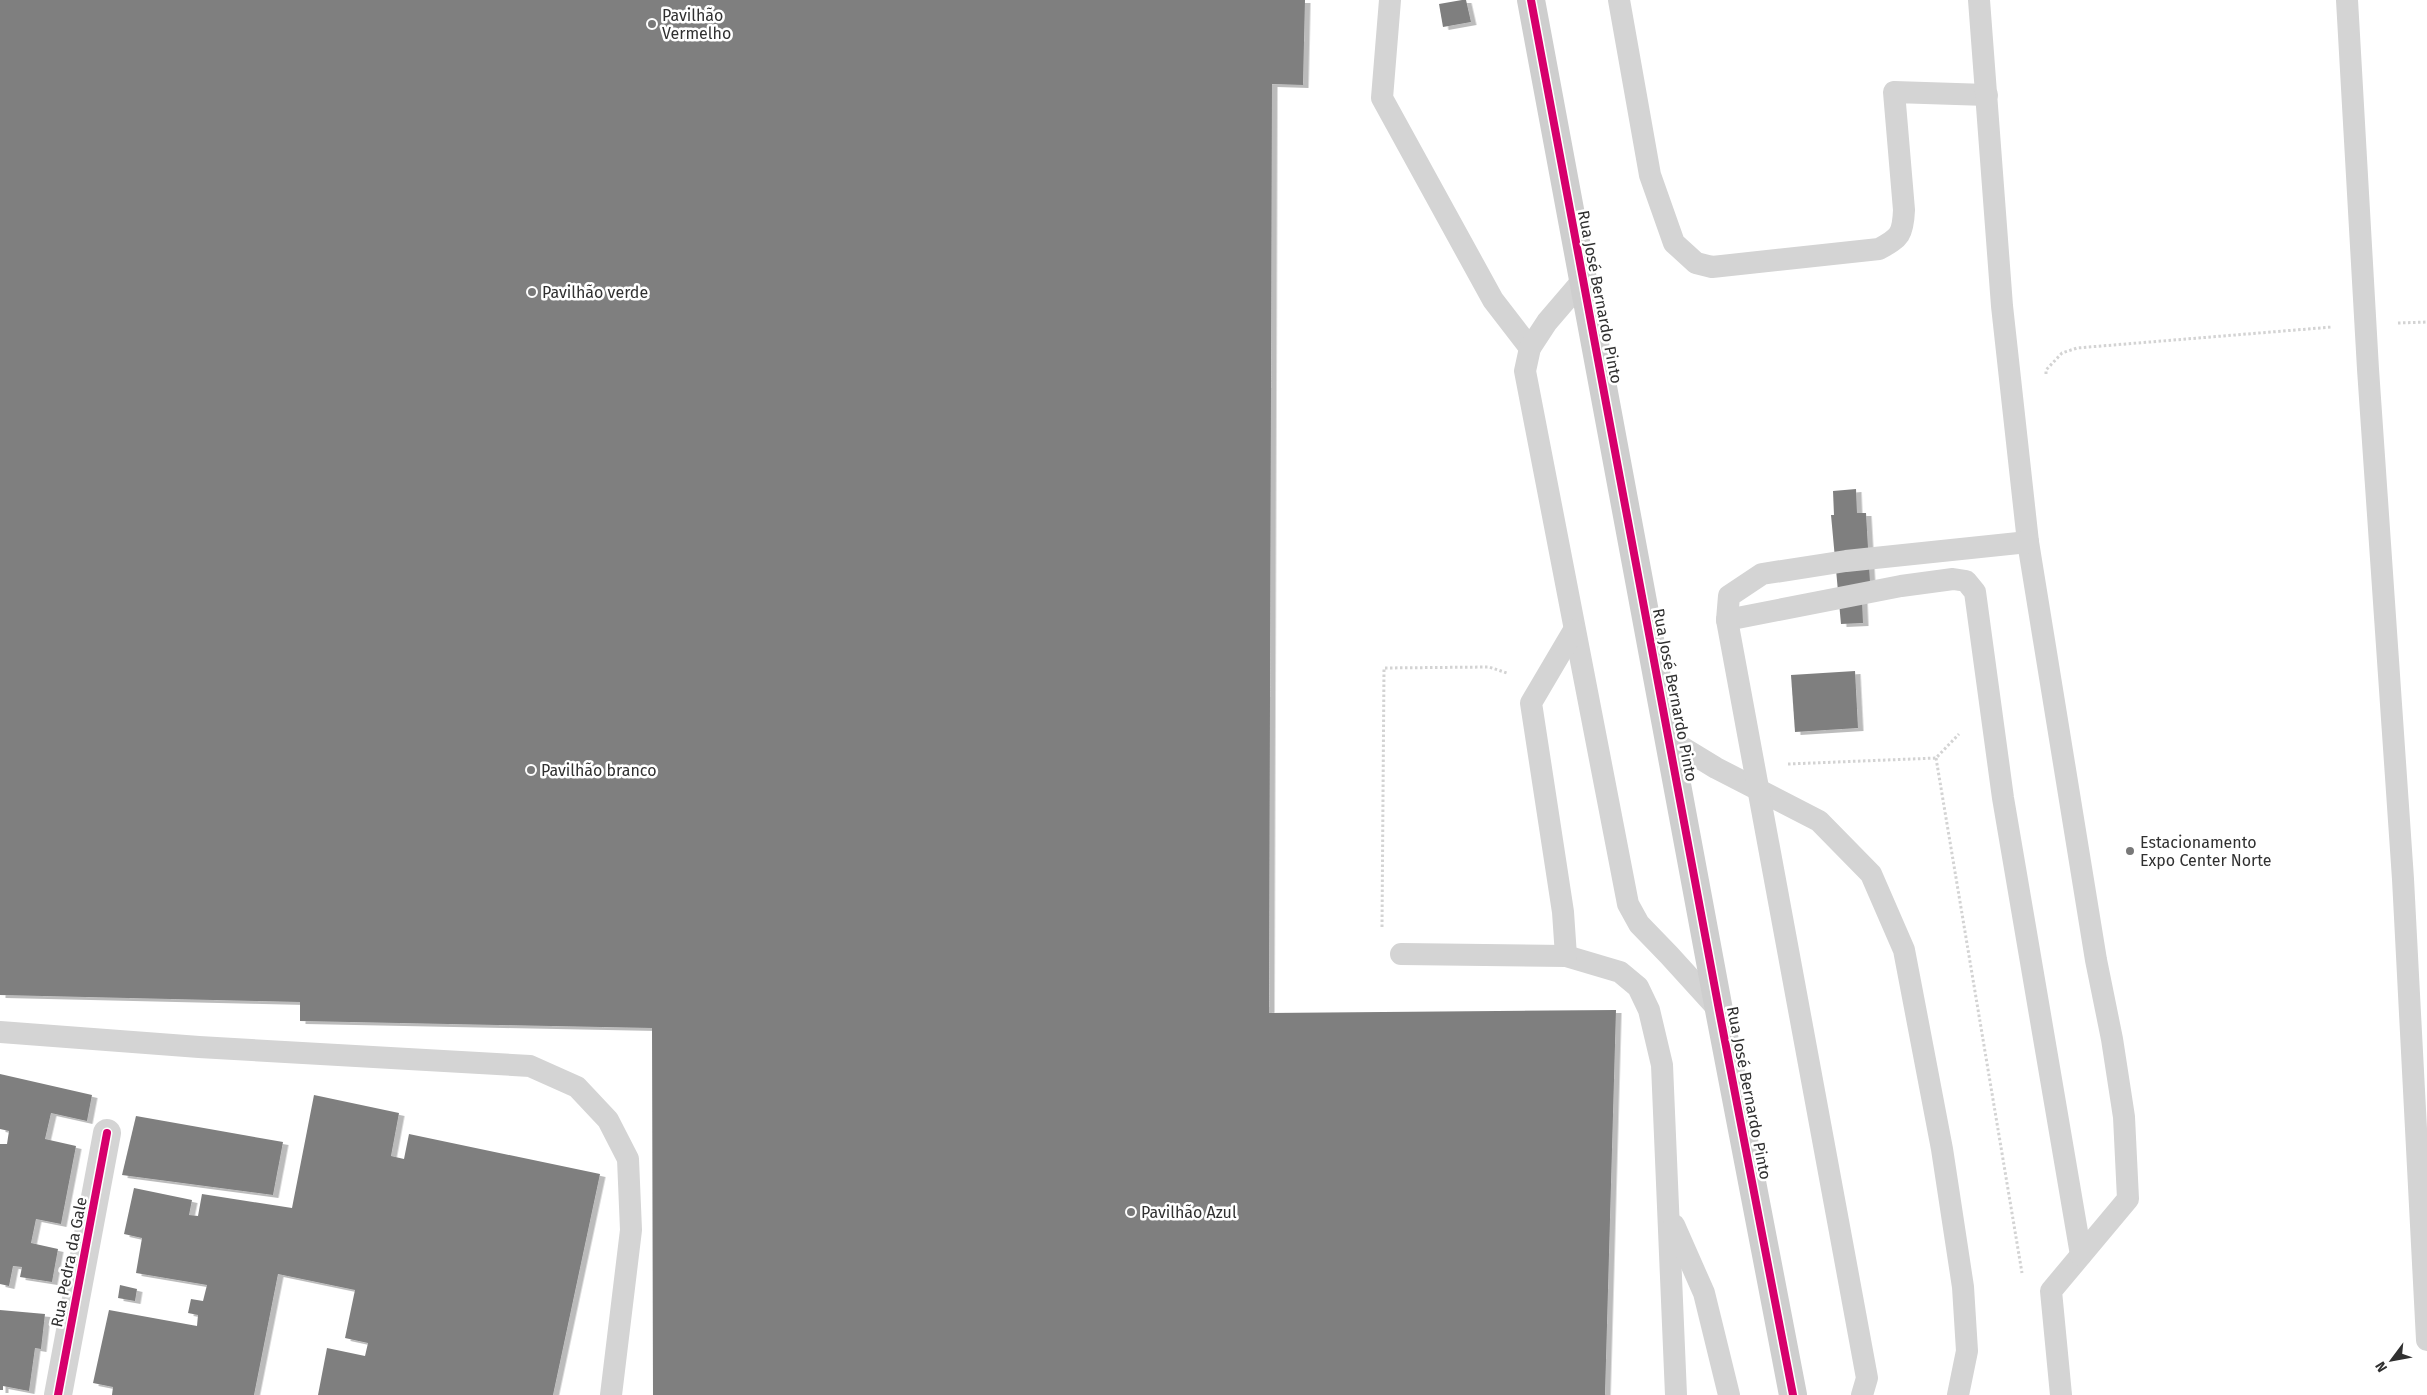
<svg xmlns="http://www.w3.org/2000/svg" width="2427" height="1395" font-family="'Fira Sans',sans-serif">
<defs>
<filter id="shadow"><feDropShadow dx="5.5" dy="3" stdDeviation="0" flood-color="#0004"/></filter>
</defs>
<rect width="100%" height="100%" fill="#fff"/>
<g fill="#7f7f7f" filter="url(#shadow)">
<polygon points="0,0 1305,0 1303,85 1272,84 1269,1013 1616,1010 1605,1395 653,1395 652,1028 300,1021 300,1002 0,995"/>
<polygon points="1462,0 1466,0 1471,22 1443,27 1439,4"/>
<polygon points="1856,489 1857,513 1866,513 1871,599 1862,599 1863,623 1841,624 1831,515 1834,515 1833,491"/>
<polygon points="1855,671 1858,728 1795,732 1791,675"/>
<polygon points="0,1074 92,1095 87,1121 51,1113 45,1139 76,1146 61,1224 36,1219 31,1243 58,1249 52,1282 20,1277 22,1267 13,1266 9,1286 0,1284 0,1144 7,1144 9,1131 0,1129"/>
<polygon points="314,1095 399,1113 391,1156 404,1159 409,1134 600,1174 553,1395 318,1395 327,1348 365,1356 368,1343 345,1338 355,1290 278,1274 254,1395 112,1395 113,1387 93,1383 109,1310 197,1326 198,1315 188,1313 191,1299 203,1301 207,1285 136,1273 142,1238 124,1234 134,1188 192,1200 189,1215 198,1216 202,1194 292,1208"/>
<polygon points="136,1116 283,1142 273,1195 122,1175"/>
<polygon points="120,1285 137,1289 135,1301 118,1298"/>
<polygon points="0,1310 45,1314 41,1349 35,1348 29,1391 3,1386 3,1390 0,1390"/>
</g>
<g fill="none" stroke-linecap="round" stroke-linejoin="round">
<g stroke="#d3d3d3" stroke-width="3" stroke-dasharray="2.5 2.5" stroke-linecap="butt">
<polyline points="2398,323 2427,322"/>
<polyline points="2046,374 2046,370 2062,353 2077,348 2332,327"/>
<polyline points="1936,758 2022,1273"/>
<polyline points="1788,764 1936,758 1959,734"/>
<polyline points="1382,927 1384,668 1489,667 1507,673"/>
</g>
<g stroke="#d4d4d4" stroke-width="22">
<polyline points="1390,0 1382,98 1493,300 1530,348"/>
<path d="M 1619,0 L 1650,175 L 1674,243 L 1696,263 L 1712,267 L 1879,249 C 1900,238 1903,234 1904,210 L 1894,92 L 1987,95"/>
<polyline points="1979,0 2002,306 2028,542 2096,960 2112,1039 2124,1117 2128,1199 2051,1291 2061,1395"/>
<polyline points="2347,0 2368,369 2403,879 2427,1340"/>
<polyline points="1583,280 1547,322 1530,348 1525,371 1628,904 1639,924 1669,955 1719,1010"/>
<polyline points="1727,620 1901,586 1953,579 1966,581 1975,592 2003,798 2081,1255"/>
<polyline points="1670,740 1716,768 1819,821 1871,874 1904,950 1942,1149 1963,1287 1967,1351 1958,1395"/>
<polyline points="1401,954 1566,956 1620,972 1638,987 1649,1010 1662,1065 1676,1395"/>
<polyline points="1566,956 1563,912 1531,703 1574,630"/>
<polyline points="0,1032 199,1047 530,1066 577,1087 608,1120 628,1159 631,1230 611,1395"/>
<polyline points="1674,1225 1704,1293 1729,1395"/>
<polyline points="1862,1395 1867,1378 1727,620 1729,596 1762,574 1846,561 2028,542"/>
</g>
<polyline stroke="#d4d4d4" stroke-width="28" points="58,1395 107,1133"/>
<polyline stroke="#cecece" stroke-width="28" points="1531,0 1719,1010 1793,1395"/>
<defs>
<g id="cycleway">
<polyline points="1531,0 1719,1010 1793,1395"/>
<polyline points="58,1395 107,1133"/>
</g>
</defs>
<use href="#cycleway" stroke="#fff" stroke-width="11"/>
<use href="#cycleway" stroke="#d6006c" stroke-width="8"/>
</g>
<g fill="#787878" stroke="#fff" stroke-width="2">
<circle cx="652" cy="24" r="5"/>
<circle cx="532" cy="292" r="5"/>
<circle cx="531" cy="770" r="5"/>
<circle cx="2130" cy="851" r="5"/>
<circle cx="1131" cy="1212" r="5"/>
</g>
<g text-anchor="middle" dominant-baseline="central" stroke-width="5" stroke-linejoin="round" paint-order="stroke">
<g font-size="16" fill="#303030" stroke="#fff" text-anchor="start">
<text x="662" y="15">Pavilhão<tspan x="662" dy="18">Vermelho</tspan></text>
<text x="542" y="292">Pavilhão verde</text>
<text x="541" y="770">Pavilhão branco</text>
<text x="2140" y="842">Estacionamento<tspan x="2140" dy="18">Expo Center Norte</tspan></text>
<text x="1141" y="1212">Pavilhão Azul</text>
</g>
<g font-size="16" fill="#303030" stroke="#fff">
<text transform="translate(1600 297) rotate(79)">Rua José Bernardo Pinto</text>
<text transform="translate(1675 695) rotate(79)">Rua José Bernardo Pinto</text>
<text transform="translate(1749 1093) rotate(79)">Rua José Bernardo Pinto</text>
<text transform="translate(69 1262) rotate(-79)">Rua Pedra da Gale</text>
</g>
</g>
<g transform="translate(2392 1360) rotate(238)" stroke="#ffffff" stroke-width="4" paint-order="stroke">
<path d="M0-4L9 19L0 12L-9 19Z" fill="#303030"/>
<text y="-8" font-size="14" font-weight="bold" text-anchor="middle" fill="#303030">N</text>
</g>
</svg>
